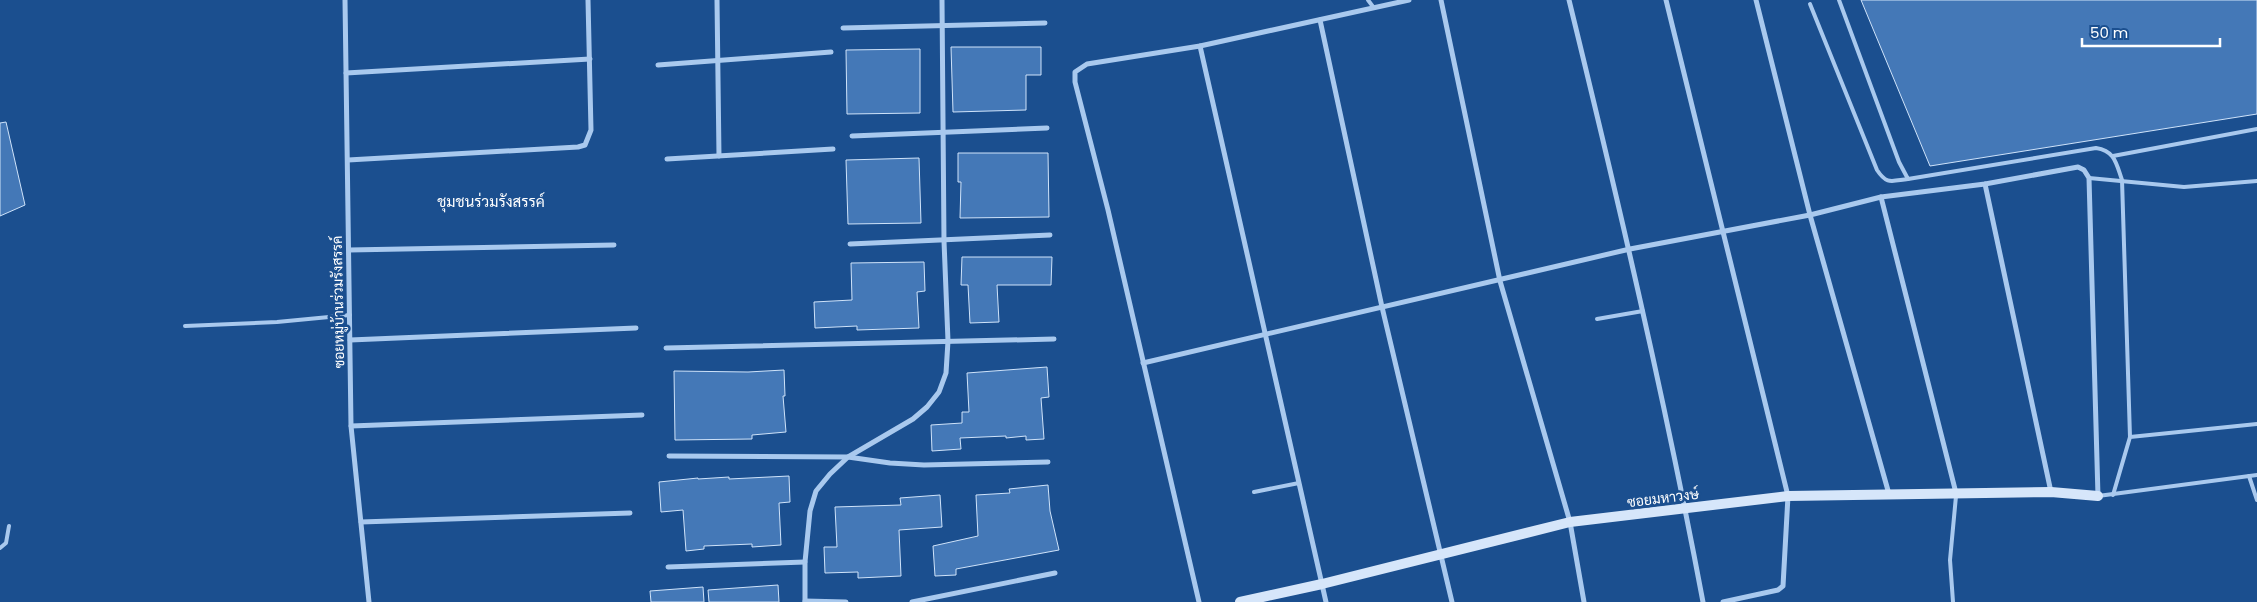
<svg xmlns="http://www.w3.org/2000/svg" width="2257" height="602" font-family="Poppins,Sarabun,sans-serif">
<rect width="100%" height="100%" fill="#1b4f8f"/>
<g fill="#4478b7" stroke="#cfe3fa">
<polygon points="1861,0 2257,0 2257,114 1930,166"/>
<polygon points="951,47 1041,47 1041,75 1026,75 1026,110 953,112"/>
<polygon points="920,49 920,113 847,114 846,50"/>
<polygon points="6,122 25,205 0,216 0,123"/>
<polygon points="958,153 1048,153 1049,217 960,218 961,182 958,182"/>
<polygon points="919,158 921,223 848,224 846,160"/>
<polygon points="962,257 1052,257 1051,285 997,285 999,322 970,323 968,285 961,285"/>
<polygon points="924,262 925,291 917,292 919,328 857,330 857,326 815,328 814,302 852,300 851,263"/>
<polygon points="1047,367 1049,397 1041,398 1044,439 1026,440 1026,436 1006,438 1006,436 960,438 961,449 932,451 931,425 962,423 962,412 969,412 967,373"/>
<polygon points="784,370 785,396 783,396 786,432 752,435 752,439 675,440 674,371 748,372"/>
<polygon points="789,476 790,502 779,503 781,545 752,547 752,544 704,546 704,549 686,551 683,510 661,512 659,482 698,478 698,479 729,477 729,479"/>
<polygon points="1048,485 1050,511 1059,550 956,569 956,575 935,576 933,546 978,536 976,495 1010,493 1009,489"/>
<polygon points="940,495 942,527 899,530 901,576 858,578 858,572 825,573 824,547 837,547 835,507 901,505 900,498"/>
<polygon points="778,585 779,602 709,602 708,590"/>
<polygon points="703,587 704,602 651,602 650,591"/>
</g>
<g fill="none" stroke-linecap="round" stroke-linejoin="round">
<g stroke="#a9c9ee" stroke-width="4">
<polyline points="1368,0 1374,8"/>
<path d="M 1839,0 L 1899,162 L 1908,179 L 2096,148 C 2115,151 2116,163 2122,180 L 2130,437"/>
<path d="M 1810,4 L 1877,170 C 1887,185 1891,181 1908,179"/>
<polyline points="2113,156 2257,129"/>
<polyline points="2089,178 2184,187 2257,181"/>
<polyline points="1597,319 1643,311"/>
<polyline points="185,326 277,322 350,315"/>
<polyline points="2249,476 2257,500"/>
<polyline points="1254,492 1299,483"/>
<polyline points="2113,495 2130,437 2257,424"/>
<polyline points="2098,496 2257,475"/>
<polyline points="0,548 6,543 9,526"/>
<polyline points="1953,602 1950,560 1956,496"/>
</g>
<g stroke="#a9c9ee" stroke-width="5">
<polyline points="345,0 351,426 369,602"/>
<polyline points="717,0 719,156"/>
<polyline points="1441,0 1500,281 1570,522 1584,602"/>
<path d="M 1569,0 C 1618,200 1665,400 1703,602"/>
<polyline points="1666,0 1788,496 1783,586 1778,590 1723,602"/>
<polyline points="1756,0 1810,215 1889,494"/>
<polyline points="1320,20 1382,307 1452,602"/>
<polyline points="843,28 1045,23"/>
<polyline points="1200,46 1326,602"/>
<polyline points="658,65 831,52"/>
<polyline points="346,73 590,59"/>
<polyline points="852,136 1047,128"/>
<polyline points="667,159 833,149"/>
<polyline points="348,160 578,147 585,145 591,130 588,0"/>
<polyline points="1985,184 2051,492"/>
<polyline points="1881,197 1956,493"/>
<polyline points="850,244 1050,235"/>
<polyline points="349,250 614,245"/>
<polyline points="350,340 636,328"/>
<polyline points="666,348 1054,339"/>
<polyline points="1143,363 1630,249 1810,215 1881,197 1985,184 2078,167 2084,170 2089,178 2098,496"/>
<polyline points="351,426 642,415"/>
<polyline points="669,456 848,457 890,463 924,465 1048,462"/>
<polyline points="361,522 630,513"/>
<polyline points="668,567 805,562"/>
<polyline points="805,601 846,602"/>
<polyline points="805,602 805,562 810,511 816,491 830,474 848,457 913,419 927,407 939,392 946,373 948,341 944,241 942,0"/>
<polyline points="912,602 1055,573"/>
<polyline points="1199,602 1108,210 1075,82 1075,72 1087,64 1200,46 1409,0"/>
</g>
<polyline stroke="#d6e6fa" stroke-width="10" points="1240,602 1322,584 1570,522 1788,496 2051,492 2098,496"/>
</g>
<g text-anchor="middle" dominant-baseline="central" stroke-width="5" stroke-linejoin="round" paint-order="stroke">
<g font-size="14" fill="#fff" stroke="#1b4f8f">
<text transform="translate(338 302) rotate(-91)">ซอยหมู่บ้านร่วมรังสรรค์</text>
<text transform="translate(1663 498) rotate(-7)">ซอยมหาวงษ์</text>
</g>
<g font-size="15" fill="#fff" stroke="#1b4f8f">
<text x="491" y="201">ชุมชนร่วมรังสรรค์</text>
</g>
</g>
<path d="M2082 38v8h138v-8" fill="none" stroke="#ffffff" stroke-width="2.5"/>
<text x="2090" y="38" font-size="15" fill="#ffffff" stroke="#1b4f8f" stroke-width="4" paint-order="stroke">50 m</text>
</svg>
